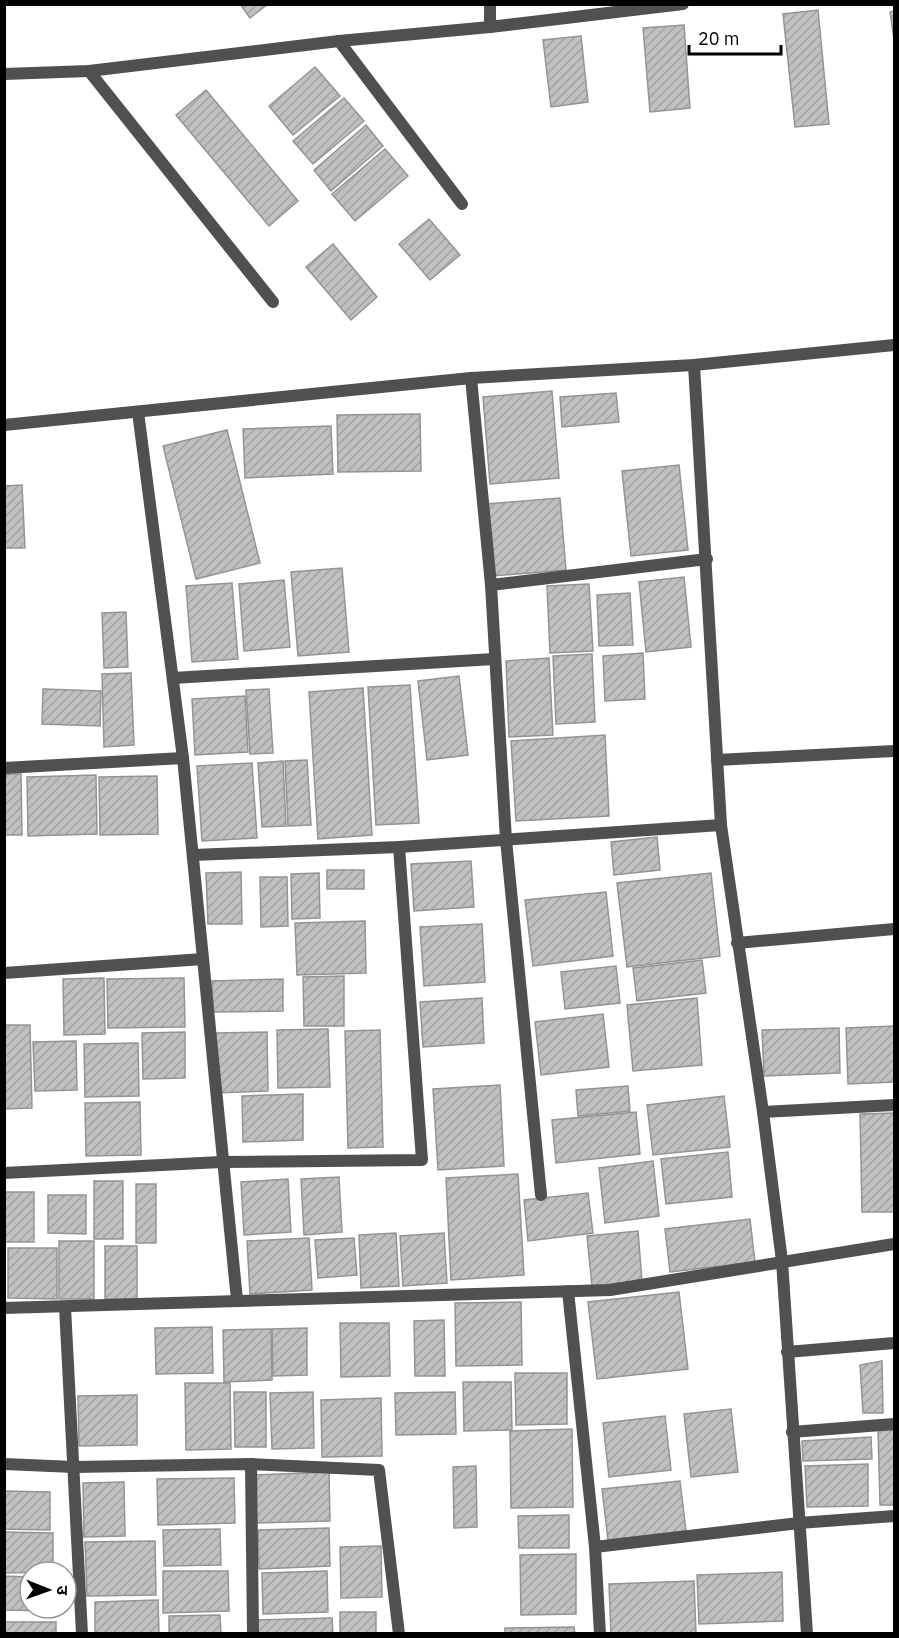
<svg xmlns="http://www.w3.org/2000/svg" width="899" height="1638" font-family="'IBM Plex Sans','Noto Sans Devanagari',sans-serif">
<defs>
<pattern id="building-hatch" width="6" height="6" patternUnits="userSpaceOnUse" patternTransform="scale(1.5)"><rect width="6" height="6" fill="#c0c0c0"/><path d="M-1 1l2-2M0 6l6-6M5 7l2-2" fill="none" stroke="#a3a3a3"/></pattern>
</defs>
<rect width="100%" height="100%" fill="#fff"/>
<g fill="url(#building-hatch)" stroke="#949494" stroke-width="1.5">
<polygon points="240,4 268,4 250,18"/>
<polygon points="818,10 829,124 795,127 783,14"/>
<polygon points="894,11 894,40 890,12"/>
<polygon points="684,25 690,108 650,112 643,28"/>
<polygon points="581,36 588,102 551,107 543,40"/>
<polygon points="315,67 340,96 293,135 269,106"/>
<polygon points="206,90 298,201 269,226 176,115"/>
<polygon points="344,98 364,121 313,164 293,141"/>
<polygon points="366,125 383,146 331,191 314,170"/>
<polygon points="385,149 408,176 355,221 332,194"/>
<polygon points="429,219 460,255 430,280 399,244"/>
<polygon points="333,244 377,297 351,320 306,267"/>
<polygon points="552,391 559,478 490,484 483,397"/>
<polygon points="616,393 619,422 562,427 560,397"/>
<polygon points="420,414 421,471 338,472 337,415"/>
<polygon points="331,426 333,474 245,478 243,429"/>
<polygon points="227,430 260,563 196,579 163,446"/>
<polygon points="679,465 688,550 631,556 622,471"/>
<polygon points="22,485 25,548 4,548 4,486"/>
<polygon points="560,498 566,570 492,576 487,504"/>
<polygon points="342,568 349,652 298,656 291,572"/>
<polygon points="684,577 691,647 646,652 639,582"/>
<polygon points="284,580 290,647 244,651 239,584"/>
<polygon points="232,583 238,659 192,662 186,586"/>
<polygon points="589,584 593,651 550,653 547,586"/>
<polygon points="630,593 633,645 599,646 597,595"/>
<polygon points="126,612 128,667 104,668 102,613"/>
<polygon points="643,653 645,699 605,701 603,656"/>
<polygon points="592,654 595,722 556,724 553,656"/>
<polygon points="549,658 553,735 509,737 506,661"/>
<polygon points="131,673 134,745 104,747 102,674"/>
<polygon points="459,676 468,755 427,760 418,681"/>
<polygon points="410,685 419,823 376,825 368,687"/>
<polygon points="363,688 372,835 318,839 309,692"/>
<polygon points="43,689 101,691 100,726 42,724"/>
<polygon points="269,689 273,753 250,754 246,690"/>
<polygon points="245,696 248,752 195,755 192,699"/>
<polygon points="605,735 609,816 516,821 511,741"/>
<polygon points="307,760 311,825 288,826 285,761"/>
<polygon points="283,761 286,826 262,827 258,763"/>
<polygon points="252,763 257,838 202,841 197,766"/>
<polygon points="4,774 21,774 22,835 4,835"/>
<polygon points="96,775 97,834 28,836 27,777"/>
<polygon points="157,776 158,834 100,835 99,777"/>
<polygon points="657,837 660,870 614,875 611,842"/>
<polygon points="471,861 474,907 414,911 411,864"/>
<rect x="327" y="870" width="37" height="19"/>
<polygon points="241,872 242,924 208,924 206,873"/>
<polygon points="319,873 320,918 292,919 291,874"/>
<polygon points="711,873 720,956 627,967 617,883"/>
<polygon points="260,877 287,877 288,926 261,927"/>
<polygon points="606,892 613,956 533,966 525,900"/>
<polygon points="365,921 366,973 297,975 295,923"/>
<polygon points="482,924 485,982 424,986 420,927"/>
<polygon points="702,960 706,993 637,1001 633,968"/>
<polygon points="616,966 620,1003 565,1009 561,972"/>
<polygon points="344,976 344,1026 304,1026 303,977"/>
<polygon points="104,978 105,1034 64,1035 63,979"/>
<polygon points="184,978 185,1027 108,1028 107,979"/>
<polygon points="283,979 283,1011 213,1012 212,981"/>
<polygon points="482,998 484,1043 423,1047 420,1002"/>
<polygon points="697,998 702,1065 633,1071 627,1005"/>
<polygon points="603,1014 609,1067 541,1075 535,1022"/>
<polygon points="4,1025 30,1025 32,1108 4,1109"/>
<polygon points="894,1026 894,1082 848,1084 846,1028"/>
<polygon points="839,1028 840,1073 764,1076 762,1030"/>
<polygon points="328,1029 330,1087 278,1088 277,1030"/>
<polygon points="380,1030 383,1147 348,1148 345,1031"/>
<polygon points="185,1032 185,1078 143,1079 142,1033"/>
<polygon points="267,1032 268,1091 216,1093 215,1033"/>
<polygon points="76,1041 77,1090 35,1091 33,1042"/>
<polygon points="138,1043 139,1096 85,1097 84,1044"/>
<polygon points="500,1085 504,1166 438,1170 433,1089"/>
<polygon points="628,1086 630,1111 578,1116 576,1090"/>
<polygon points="303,1094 303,1140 243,1142 242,1096"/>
<polygon points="724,1096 730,1147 653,1155 647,1105"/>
<polygon points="140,1102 141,1155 86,1156 85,1103"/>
<polygon points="636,1112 640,1154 556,1163 552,1120"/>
<polygon points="894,1113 894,1212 862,1212 860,1114"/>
<polygon points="728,1152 732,1197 666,1204 661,1159"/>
<polygon points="653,1161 659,1216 605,1223 599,1168"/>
<polygon points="518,1174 524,1275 451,1280 446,1178"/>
<polygon points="339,1177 342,1232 304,1235 301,1179"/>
<polygon points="288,1179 291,1232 244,1235 241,1182"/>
<rect x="94" y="1181" width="29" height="58"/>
<rect x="136" y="1184" width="20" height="59"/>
<rect x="4" y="1192" width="30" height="50"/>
<polygon points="588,1193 593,1233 528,1241 524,1200"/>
<polygon points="48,1195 86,1195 86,1234 48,1233"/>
<polygon points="750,1219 755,1262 670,1272 665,1229"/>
<polygon points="638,1231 642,1281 592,1286 587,1236"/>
<polygon points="396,1233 399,1286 361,1288 359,1235"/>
<polygon points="444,1233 447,1283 403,1286 400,1236"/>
<polygon points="309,1238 312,1290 250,1294 247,1241"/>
<polygon points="354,1238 357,1275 318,1278 315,1240"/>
<rect x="59" y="1241" width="35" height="58"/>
<rect x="105" y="1246" width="32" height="53"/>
<polygon points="8,1248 57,1248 57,1299 8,1298"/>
<polygon points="679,1292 688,1369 597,1379 588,1302"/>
<polygon points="521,1302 522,1365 456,1366 455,1303"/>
<polygon points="444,1320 445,1376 415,1376 414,1321"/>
<polygon points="340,1323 389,1323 390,1376 341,1377"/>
<polygon points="212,1327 213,1373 156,1374 155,1328"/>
<polygon points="307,1328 307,1375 273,1376 272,1329"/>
<polygon points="271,1329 272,1380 224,1382 223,1330"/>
<polygon points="882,1361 883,1413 863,1413 860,1365"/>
<polygon points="515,1373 567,1373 567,1424 516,1425"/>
<polygon points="463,1382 511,1382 512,1430 464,1431"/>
<polygon points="185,1383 230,1383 231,1449 186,1450"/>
<polygon points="234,1392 266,1392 266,1447 235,1447"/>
<polygon points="313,1392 314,1448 272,1449 270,1393"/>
<polygon points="455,1392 456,1434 396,1435 395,1393"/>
<polygon points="137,1395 137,1445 79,1446 78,1396"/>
<polygon points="381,1398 382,1456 322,1457 321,1400"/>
<polygon points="731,1409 738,1472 691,1477 684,1414"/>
<polygon points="665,1416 671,1470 609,1477 603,1423"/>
<polygon points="572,1429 573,1507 511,1508 510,1431"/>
<polygon points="878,1430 894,1430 894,1505 880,1505"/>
<polygon points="871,1437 872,1459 803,1461 802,1441"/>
<polygon points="868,1464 868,1506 807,1507 805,1466"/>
<polygon points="476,1466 477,1527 454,1528 453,1467"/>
<polygon points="329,1472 330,1521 256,1523 254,1475"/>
<polygon points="234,1478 235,1523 158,1525 157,1479"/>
<polygon points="680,1481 686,1531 608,1540 602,1489"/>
<polygon points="124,1482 125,1536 84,1537 83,1483"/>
<polygon points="4,1491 50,1492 50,1530 4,1529"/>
<polygon points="569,1515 569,1548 519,1548 518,1516"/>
<polygon points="329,1528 330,1566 259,1569 258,1530"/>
<polygon points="220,1529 221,1565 164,1566 163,1530"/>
<polygon points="4,1532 53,1533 53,1572 4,1573"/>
<polygon points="155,1541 156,1595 87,1596 85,1542"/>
<polygon points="381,1546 382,1597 341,1598 340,1547"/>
<polygon points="576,1554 576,1614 521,1615 520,1555"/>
<polygon points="163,1571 228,1571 229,1611 163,1613"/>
<polygon points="327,1571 328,1612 263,1614 262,1573"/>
<polygon points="782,1572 783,1621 699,1624 697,1575"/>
<polygon points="4,1576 30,1577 30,1608 48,1608 48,1611 4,1610"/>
<polygon points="694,1581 696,1634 611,1634 609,1584"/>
<polygon points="158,1600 159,1634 95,1634 95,1602"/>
<rect x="340" y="1612" width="36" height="22"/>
<polygon points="220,1615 221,1634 169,1634 169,1616"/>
<polygon points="332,1618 333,1634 253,1634 253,1620"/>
<rect x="4" y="1622" width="52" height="12"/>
<polygon points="574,1627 575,1634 505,1634 505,1628"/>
</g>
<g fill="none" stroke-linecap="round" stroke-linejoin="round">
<g stroke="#505050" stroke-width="12">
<polyline points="490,4 490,27"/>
<polyline points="339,41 462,204"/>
<polyline points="89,71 273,302"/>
<polyline points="4,74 89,71 339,41 490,27 683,4"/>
<polyline points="694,365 721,825 763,1112 782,1261 807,1634"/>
<polyline points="471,378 491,585 506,840 541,1195"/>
<polyline points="138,412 183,758 237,1300"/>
<polyline points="4,425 471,378 694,365 894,345"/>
<polyline points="491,585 707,559"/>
<polyline points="173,678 494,659"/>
<polyline points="717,760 894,751"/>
<polyline points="4,768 183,758"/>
<polyline points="193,855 399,847 721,825"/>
<polyline points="737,943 894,929"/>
<polyline points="4,973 203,959"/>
<polyline points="763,1112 894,1105"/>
<polyline points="4,1173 221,1162 422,1160 399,847"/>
<polyline points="568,1291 595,1547 600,1634"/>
<polyline points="65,1307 82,1634"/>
<polyline points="4,1308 610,1290 894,1244"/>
<polyline points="787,1352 894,1343"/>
<polyline points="792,1432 894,1424"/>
<polyline points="4,1464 74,1467 251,1464 379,1470 399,1634"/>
<polyline points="251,1464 253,1634"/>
<polyline points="595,1547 799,1523 894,1516"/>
</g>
</g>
<rect width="899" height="1638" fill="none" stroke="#000000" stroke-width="12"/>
<g transform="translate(48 1590) rotate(91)"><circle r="28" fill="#ffffff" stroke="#999999" stroke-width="1.5"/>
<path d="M0-4.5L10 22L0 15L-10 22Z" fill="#000000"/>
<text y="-9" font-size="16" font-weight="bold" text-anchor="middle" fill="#000000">उ</text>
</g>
<path d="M689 45v9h92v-9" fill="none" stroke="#000000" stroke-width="3"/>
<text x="698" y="45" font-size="18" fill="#000000" stroke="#ffffff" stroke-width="4.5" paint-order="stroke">20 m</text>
</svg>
